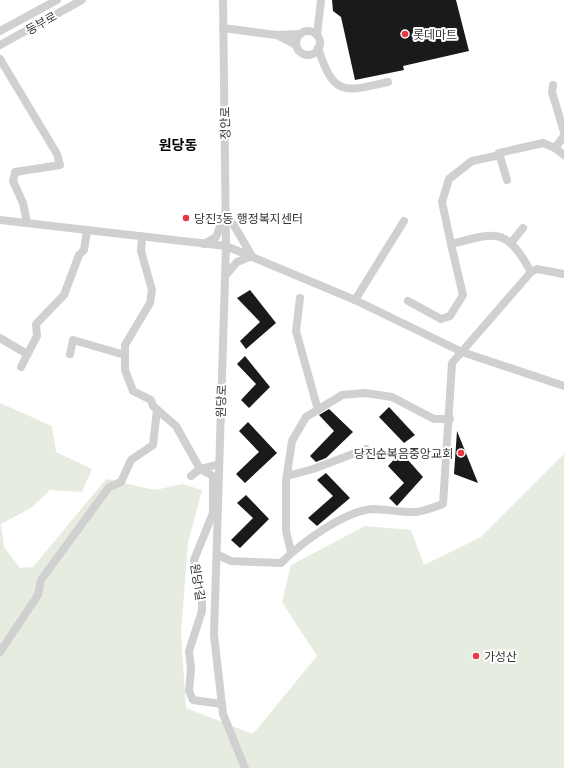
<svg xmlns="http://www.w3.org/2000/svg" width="564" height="768" font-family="Quicksand,'Noto Sans KR',sans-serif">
<rect width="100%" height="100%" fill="#fff"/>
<polygon fill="#e6ecdf" points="0,403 52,426 56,452 92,469 82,492 50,490 31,508 1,524 4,547 20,568 33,567 106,479 155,490 182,484 202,490 188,543 181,633 186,708 253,734 317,656 282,602 291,565 365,526 411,530 424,565 481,537 564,454 564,768 0,768"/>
<g fill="#1a1a1a">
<polygon points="332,0 456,0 469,51 403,66 404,70 355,80 341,17 333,11"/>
<polygon points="250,290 276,323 246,349 240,341 260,322 237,298"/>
<polygon points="245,356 270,387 249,408 241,400 256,384 237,364"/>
<polygon points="389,407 415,435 404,443 379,417"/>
<polygon points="329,409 353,432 326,458 316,462 310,456 334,431 319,415"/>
<polygon points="248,422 277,453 245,483 236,474 259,452 239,431"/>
<polygon points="457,431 478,483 454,474"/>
<polygon points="401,452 423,477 397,506 389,498 404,483 388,466"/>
<polygon points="326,473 350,498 317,526 308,518 333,496 317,480"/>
<polygon points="246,495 269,519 240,548 231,540 253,518 237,503"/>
</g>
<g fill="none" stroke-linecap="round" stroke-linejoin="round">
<g stroke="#d0d0d0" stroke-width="8">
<polyline points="223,0 226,246 214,635 223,714 245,768"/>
<polyline points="223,28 276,35 300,34"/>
<polyline points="0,31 57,0"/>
<circle cx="308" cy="43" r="12"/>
<polyline points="277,35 296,45"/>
<polyline points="317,35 321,0"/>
<polyline points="0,45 82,0"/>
<path d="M 318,48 C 334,97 344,92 388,82"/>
<polyline points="0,59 57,154 60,165 15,172 13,181 23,203 27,223"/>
<polyline points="553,85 552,92 564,132"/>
<polyline points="555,148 564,155"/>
<polyline points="507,180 499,153 543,143 555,148 564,136"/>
<polyline points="0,220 226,246 355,300 462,352 564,386"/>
<polyline points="142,237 141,251 152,290 150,303 125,345 125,370 133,391 151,400 153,406 176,426 200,469 213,476 213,513 194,560 202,600 202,611 189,651 191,669 189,691 193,700 222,704"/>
<polyline points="511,243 523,228"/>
<polyline points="204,244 216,237 226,212 252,256 237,262 226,275"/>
<polyline points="451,244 442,202 449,179 472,161 500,155"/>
<polyline points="300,298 296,331 318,410"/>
<polyline points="355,300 404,221"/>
<path d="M 408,301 L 441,319 L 450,316 L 463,295 L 451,244 C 497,232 506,227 531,272"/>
<polyline points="0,338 27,354"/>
<polyline points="70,354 73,340 125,355"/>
<polyline points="21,367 37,336 36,324 64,295 79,255 84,250 87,231"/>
<polyline points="191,476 200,469 219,464"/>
<polyline points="287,476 313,469 366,449"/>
<polyline points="291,552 286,531 286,481 292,441 306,417 342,395 365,393 392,397 434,419 450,419"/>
<path d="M 218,555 L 231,561 L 281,563 C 301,543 344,511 373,509 C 388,509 402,513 416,512 C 426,511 434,507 443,504 L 452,363 L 531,272 L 537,269 L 564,274"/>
<polyline points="0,652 38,595 41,580 109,487 121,482 131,460 153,445 157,410"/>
</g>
</g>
<g fill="#e63946" stroke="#fff" stroke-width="1.5">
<circle cx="405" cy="34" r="4"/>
<circle cx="186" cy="218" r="4"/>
<circle cx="461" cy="453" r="4"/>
<circle cx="476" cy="656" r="4"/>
</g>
<g text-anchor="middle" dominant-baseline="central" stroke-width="4" stroke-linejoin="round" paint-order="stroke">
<g font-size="12" fill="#333" stroke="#fff">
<text transform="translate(41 23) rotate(-29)">동부로</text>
<text transform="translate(225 123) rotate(-91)">정안로</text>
<text transform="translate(221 401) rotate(-88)">원당로</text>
<text transform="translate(198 582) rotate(81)">원당1길</text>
</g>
<g font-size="12" fill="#333" stroke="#fff" text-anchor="start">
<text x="413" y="34">롯데마트</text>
<text x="194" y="218">당진3동 행정복지센터</text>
<text x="453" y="453" text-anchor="end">당진순복음중앙교회</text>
<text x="484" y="656">가성산</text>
</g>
<g font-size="14" font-weight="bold" fill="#000" stroke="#fff">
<text x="178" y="145">원당동</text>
</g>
</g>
</svg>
